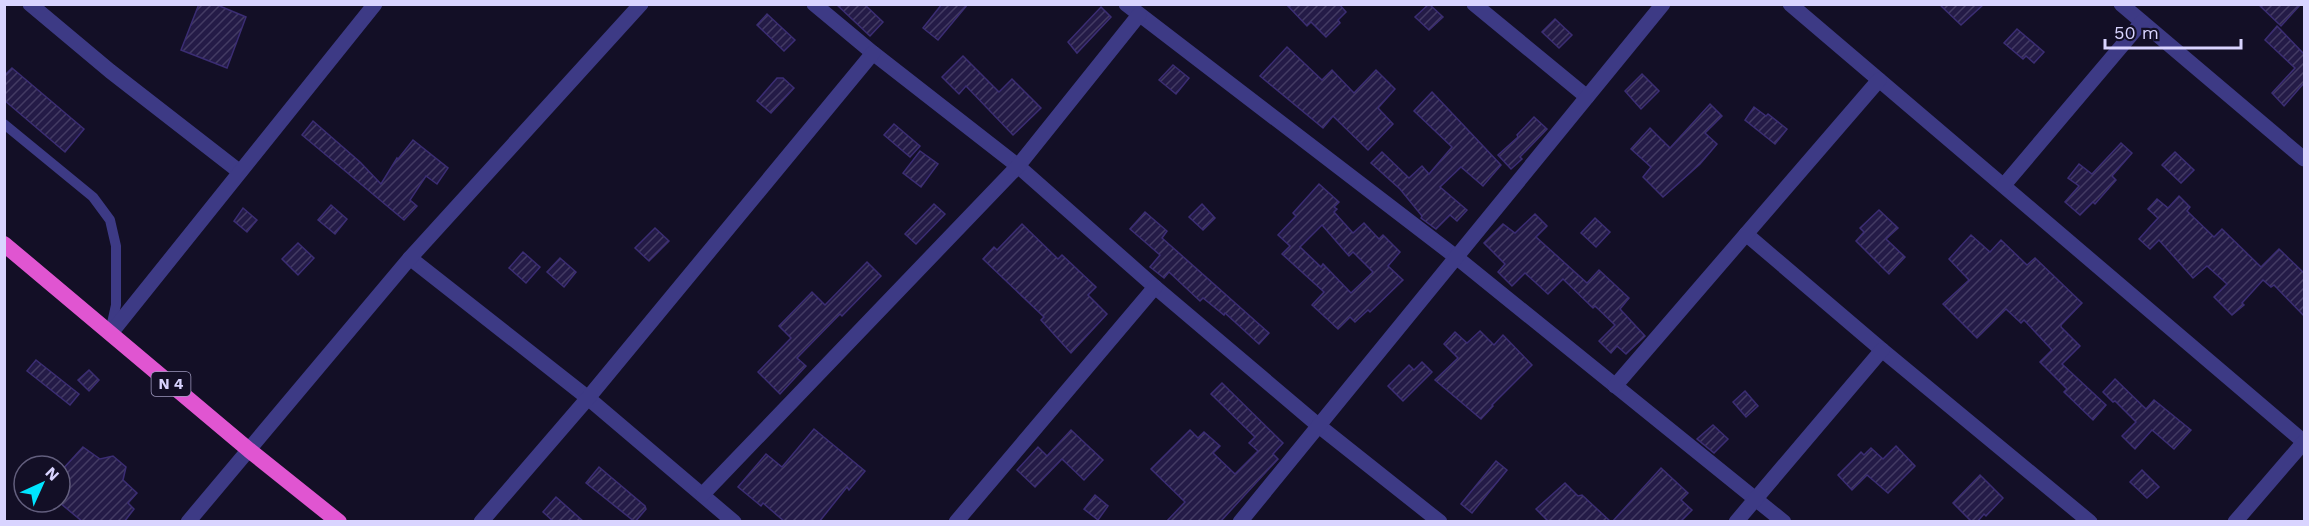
<svg xmlns="http://www.w3.org/2000/svg" width="2309" height="526" font-family="'Work Sans',sans-serif">
<defs>
<pattern id="building-hatch" width="6" height="6" patternUnits="userSpaceOnUse" patternTransform="scale(1.5)"><rect width="6" height="6" fill="#241b47"/><path d="M-1 1l2-2M0 6l6-6M5 7l2-2" fill="none" stroke="#433b63"/></pattern>
</defs>
<rect width="100%" height="100%" fill="#130f26"/>
<g fill="url(#building-hatch)" stroke="#3b2d73" stroke-width="1.5" fill-rule="evenodd">
<polygon points="199,4 215,4 246,17 227,68 181,50"/>
<polygon points="836,4 864,4 883,22 870,36"/>
<polygon points="942,4 968,4 938,40 923,28"/>
<polygon points="1286,4 1339,4 1346,12 1338,20 1340,23 1326,37 1311,22 1307,26"/>
<polygon points="1429,4 1443,17 1429,30 1415,17"/>
<polygon points="1939,4 1984,4 1961,25"/>
<polygon points="2258,4 2301,4 2281,26"/>
<polygon points="1101,7 1111,17 1077,53 1068,42"/>
<polygon points="767,14 795,40 784,51 757,25"/>
<polygon points="1555,19 1572,35 1559,48 1542,32"/>
<polygon points="2277,26 2304,54 2304,83 2284,106 2272,93 2295,68 2265,40"/>
<polygon points="2017,29 2044,52 2034,63 2026,56 2023,59 2004,43"/>
<polygon points="1287,47 1322,80 1332,70 1354,93 1376,70 1395,89 1378,108 1393,124 1368,150 1333,116 1323,128 1260,76"/>
<polygon points="963,56 999,92 1012,79 1041,108 1013,135 966,86 959,94 942,77"/>
<polygon points="1173,65 1189,78 1176,94 1159,80"/>
<polygon points="12,68 84,129 65,152 4,100 4,76"/>
<polygon points="1642,74 1659,91 1641,109 1625,91"/>
<polygon points="777,78 783,78 794,88 771,113 757,101"/>
<polygon points="1432,92 1501,165 1483,186 1461,167 1440,187 1467,210 1457,221 1450,215 1436,229 1421,218 1422,216 1400,189 1371,163 1382,152 1409,178 1422,166 1429,174 1452,147 1414,111"/>
<polygon points="1710,104 1722,116 1705,133 1717,144 1700,164 1663,197 1643,177 1651,167 1631,149 1650,128 1670,148"/>
<polygon points="1754,107 1766,116 1768,114 1787,129 1775,144 1745,120"/>
<polygon points="1534,117 1547,129 1520,157 1522,159 1511,169 1498,155 1518,137 1517,135"/>
<polygon points="313,121 360,162 381,184 397,158 398,159 413,140 448,168 437,184 426,176 410,200 417,206 404,220 302,135"/>
<polygon points="894,124 920,146 910,157 884,135"/>
<polygon points="2121,143 2132,153 2112,176 2116,180 2095,204 2093,202 2080,215 2065,202 2079,186 2068,178 2079,164 2092,174"/>
<polygon points="920,151 938,164 921,187 903,173"/>
<polygon points="2175,152 2194,170 2181,183 2162,165"/>
<path d="M 1319,184 L 1339,202 L 1334,207 L 1337,209 L 1334,212 L 1353,233 L 1364,223 L 1379,239 L 1383,235 L 1400,252 L 1388,266 L 1403,280 L 1370,312 L 1368,310 L 1355,322 L 1350,317 L 1338,329 L 1312,305 L 1324,292 L 1282,254 L 1290,246 L 1278,235 L 1296,216 L 1293,213 ZM 1322,225 L 1349,256 L 1353,252 L 1373,272 L 1351,293 L 1323,264 L 1321,267 L 1300,247 Z"/>
<polygon points="2179,196 2190,207 2187,211 2214,237 2222,229 2261,267 2279,249 2304,273 2304,316 2274,285 2271,287 2263,280 2242,303 2244,305 2232,315 2214,297 2227,284 2207,266 2193,278 2159,240 2150,249 2139,239 2158,218 2148,209 2157,199 2168,208"/>
<polygon points="934,204 945,214 916,244 905,234"/>
<polygon points="1202,204 1215,218 1203,230 1189,217"/>
<polygon points="331,205 347,219 335,234 318,220"/>
<polygon points="243,208 257,220 247,232 234,221"/>
<polygon points="1879,210 1898,228 1886,239 1905,257 1889,274 1856,241 1864,232 1860,228"/>
<polygon points="1145,212 1167,231 1162,238 1269,333 1259,344 1225,313 1224,315 1203,298 1200,301 1169,272 1164,278 1150,267 1160,255 1130,229"/>
<polygon points="1535,214 1547,226 1536,237 1587,283 1599,270 1629,298 1620,309 1645,336 1626,354 1617,346 1611,353 1599,341 1615,325 1595,306 1593,308 1563,279 1548,294 1525,273 1512,286 1498,272 1505,264 1484,243 1503,224 1515,233"/>
<polygon points="1595,218 1610,232 1596,247 1581,233"/>
<polygon points="1022,224 1058,259 1062,255 1096,287 1088,295 1107,314 1071,353 1041,320 1044,317 983,259 994,247 997,250"/>
<polygon points="655,228 669,241 649,261 635,248"/>
<polygon points="1971,235 1990,252 2001,240 2027,265 2035,258 2082,303 2061,325 2061,327 2080,346 2062,364 2106,405 2093,420 2064,392 2067,389 2040,362 2052,350 2024,320 2021,323 2006,309 1977,338 1943,304 1969,280 1949,259"/>
<polygon points="298,243 314,258 298,275 282,259"/>
<polygon points="523,252 540,267 526,283 509,268"/>
<polygon points="560,258 576,272 564,287 547,272"/>
<polygon points="867,262 881,276 842,316 840,314 797,358 806,366 780,394 758,372 791,338 779,326 812,292 825,305"/>
<polygon points="1480,331 1494,345 1503,335 1532,365 1492,405 1493,406 1481,419 1435,380 1458,358 1444,344 1455,332 1467,343"/>
<polygon points="36,360 79,394 70,405 27,371"/>
<polygon points="1422,362 1432,372 1403,401 1388,386 1409,365 1414,370"/>
<polygon points="89,370 99,380 89,391 78,380"/>
<polygon points="2115,379 2146,409 2154,400 2191,430 2174,449 2152,430 2135,449 2122,436 2136,422 2115,401 2113,402 2103,392"/>
<polygon points="1222,383 1283,443 1273,454 1278,459 1220,522 1166,522 1185,502 1151,469 1190,430 1198,438 1204,432 1220,446 1213,453 1235,474 1258,451 1249,443 1255,437 1211,394"/>
<polygon points="1745,391 1758,406 1746,417 1733,402"/>
<polygon points="1713,425 1728,439 1714,453 1697,439"/>
<polygon points="814,429 865,471 849,490 847,487 819,522 785,522 763,503 761,506 738,487 766,454 782,467"/>
<polygon points="1071,430 1103,460 1084,480 1062,459 1035,487 1017,470 1038,447 1047,456"/>
<polygon points="1896,446 1915,466 1888,493 1867,475 1852,490 1838,475 1861,452 1864,455 1871,448 1883,459"/>
<polygon points="83,447 100,459 113,456 126,467 123,480 137,493 128,503 134,509 124,522 83,522 60,503 60,472"/>
<polygon points="1496,461 1507,470 1472,513 1461,504"/>
<polygon points="599,467 645,506 646,509 635,522 586,483"/>
<polygon points="1661,468 1688,493 1681,500 1692,510 1680,522 1612,522"/>
<polygon points="2142,470 2159,487 2147,498 2130,482"/>
<polygon points="1980,475 2003,498 1986,516 1984,514 1977,522 1972,522 1953,503"/>
<polygon points="1565,483 1578,496 1582,495 1611,522 1549,522 1536,509"/>
<polygon points="1095,495 1108,506 1098,520 1084,509"/>
<polygon points="556,497 584,522 554,522 543,512"/>
</g>
<g fill="none" stroke-linecap="round" stroke-linejoin="round">
<polyline stroke="#3d3a85" stroke-width="10" points="4,124 93,197 110,220 116,246 116,305 110,332"/>
<g stroke="#3d3a85" stroke-width="15">
<polyline points="30,4 110,71 240,172"/>
<polyline points="814,4 873,53 1018,166 1155,287 1319,426 1440,522"/>
<polyline points="1126,4 1456,257 1784,522"/>
<polyline points="1474,4 1587,97"/>
<polyline points="1790,4 2304,442"/>
<polyline points="2121,4 2304,159"/>
<polyline points="2004,185 2142,22"/>
<polyline points="1746,234 1882,350 2090,522"/>
<polyline points="410,258 588,398 734,522"/>
<polyline points="111,333 375,4"/>
<polyline points="1615,386 1879,80"/>
<polyline points="703,494 1018,166 1139,15"/>
<polyline points="188,522 410,258 641,4"/>
<polyline points="481,522 588,398 873,53"/>
<polyline points="956,522 1155,287"/>
<polyline points="1240,522 1663,4"/>
<polyline points="1736,522 1882,350"/>
<polyline points="2235,522 2304,442"/>
</g>
<polyline stroke="#e055d1" stroke-width="16" points="4,244 249,450 339,522"/>
</g>
<g text-anchor="middle" dominant-baseline="central" stroke-width="4.5" stroke-linejoin="round" paint-order="stroke">
<rect fill="#130f26" stroke="#9e99be" stroke-width="1.5" x="151.5" y="372" width="39" height="24" rx="4.5"/>
<g font-size="15" font-weight="bold" fill="#d9d4ff">
<text x="171" y="384">N 4</text>
</g>
</g>
<rect width="2309" height="526" fill="none" stroke="#d9d4ff" stroke-width="12"/>
<g transform="translate(42 484) rotate(45)"><circle r="28" fill="#130f26" stroke="#625e7d" stroke-width="1.5"/>
<path d="M0-4.5L10 22L0 15L-10 22Z" fill="#00e5ff"/>
<text y="-9" font-size="16" font-weight="bold" text-anchor="middle" fill="#d9d4ff">N</text>
</g>
<path d="M2105 39v9h136v-9" fill="none" stroke="#d9d4ff" stroke-width="3"/>
<text x="2114" y="39" font-size="18" fill="#d9d4ff" stroke="#130f26" stroke-width="4.5" paint-order="stroke">50 m</text>
</svg>
